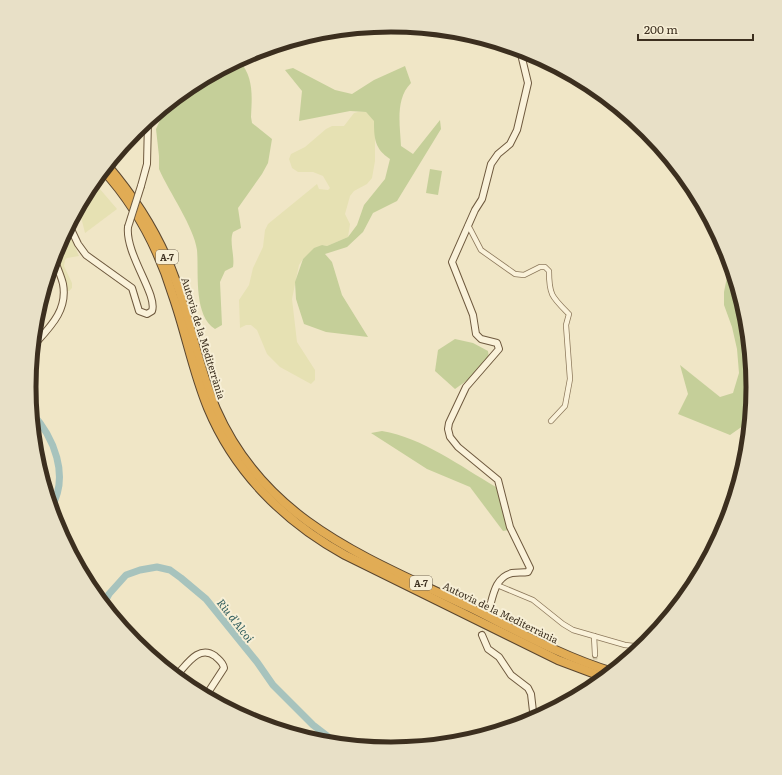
<svg xmlns="http://www.w3.org/2000/svg" width="782" height="775" font-family="Literata,serif">
<rect width="100%" height="100%" fill="#f0e6c6"/>
<g fill="#e6e1b3">
<polygon points="358,112 366,112 375,121 375,161 372,178 367,184 354,191 350,196 345,214 350,224 348,237 327,246 322,245 303,259 299,265 292,299 297,342 315,370 315,380 311,384 280,367 267,354 257,330 251,325 246,325 240,328 239,300 249,285 253,268 263,247 265,230 268,224 317,184 319,189 328,190 330,188 323,176 313,172 298,172 292,168 289,159 291,154 305,147 326,129 332,126 344,126 354,113"/>
<polygon points="93,181 117,209 85,233 81,217 76,212"/>
<polygon points="67,229 79,256 67,258 65,260 64,266 72,283 72,288 69,291 67,291 55,252"/>
</g>
<g fill="#c5cf99">
<path d="M 239,60 C 254,78 252,95 251,117 L 252,123 L 272,139 L 268,163 L 262,174 L 238,208 L 241,228 L 233,232 C 229,242 235,256 233,267 L 225,271 L 220,282 L 222,325 L 215,329 C 193,315 199,272 197,250 C 194,227 169,192 159,169 L 159,156 L 156,129 L 167,105 L 190,86 Z"/>
<path d="M 405,66 L 411,83 C 395,99 400,125 401,146 L 413,154 L 440,120 L 441,129 L 397,201 L 373,213 L 363,232 L 347,247 L 325,254 L 332,262 L 342,295 L 368,337 L 326,332 L 304,324 L 296,299 L 295,282 L 303,259 L 314,248 L 322,245 L 327,246 L 348,237 L 357,225 L 364,205 L 385,179 L 390,159 C 375,149 374,139 374,121 L 366,112 L 350,111 L 299,121 L 302,91 L 285,70 L 293,68 L 335,90 L 352,94 L 374,80 Z"/>
<polygon points="430,169 442,171 438,195 426,193"/>
<polygon points="730,262 747,317 753,388 750,421 730,435 678,414 688,394 680,365 720,397 733,393 739,373 737,349 732,327 724,305 724,292"/>
<polygon points="455,339 473,343 488,351 490,364 455,389 435,371 438,350"/>
<path d="M 382,431 C 423,438 460,466 496,487 L 509,530 L 503,531 L 470,487 L 427,469 L 371,433 Z"/>
</g>
<g fill="none" stroke-linecap="round" stroke-linejoin="round">
<g stroke="#a7c3bd" stroke-width="7">
<path d="M 31,412 C 54,437 70,476 51,508"/>
<polyline points="103,605 109,594 126,575 140,570 157,567 170,570 181,578 206,599 257,662 273,685 313,725 339,745"/>
</g>
<polyline stroke="#ccc1a5" stroke-width="4.5" stroke-dasharray="4.5 2" stroke-linecap="butt" points="595,655 596,684"/>
<defs>
<g id="street">
<path d="M 468,225 L 481,250 L 515,274 L 524,275 L 540,267 L 545,267 L 549,271 C 549,295 552,297 569,314 L 566,325 L 570,379 L 565,406 L 551,421"/>
<polyline points="497,585 533,600 563,624 573,630 625,645 643,647"/>
<polyline points="594,636 595,655"/>
<polyline points="596,684 596,686"/>
</g>
<g id="secondary">
<polyline points="141,186 147,164 148,121"/>
<path d="M 69,225 L 78,244 L 86,255 L 132,288 L 139,311 L 147,314 L 152,311 C 158,295 125,254 128,227"/>
<path d="M 33,346 C 49,328 68,311 63,284 C 61,275 56,266 54,257"/>
<path d="M 489,610 C 493,596 495,577 512,573 C 517,572 523,573 528,572 L 530,568 L 510,527 L 498,480 L 458,447 L 450,437 L 448,429 L 449,423 L 466,387 L 499,349 L 497,343 L 481,339 L 476,334 L 473,315 L 452,262 L 475,210 L 482,199 L 491,164 L 498,154 L 510,144 L 517,130 L 528,83 L 520,50"/>
<polyline points="482,635 488,649 499,657 511,675 528,688 531,694 534,720"/>
<path d="M 175,677 C 186,666 198,644 215,656 C 219,660 223,662 224,668 L 209,691 L 210,700"/>
<polyline points="227,709 258,720 268,727"/>
</g>
<g id="highway">
<path d="M 107,165 C 136,199 160,237 175,279 C 191,322 198,367 216,409 C 266,523 368,558 471,608 C 517,631 563,657 613,672"/>
<path d="M 103,170 C 135,205 159,250 173,296 C 186,333 193,372 208,408 C 235,473 285,522 345,555 L 558,660 L 606,678"/>
</g>
</defs>
<use href="#street" stroke="#8c785b" stroke-width="6"/>
<use href="#secondary" stroke="#6e593e" stroke-width="8"/>
<use href="#highway" stroke="#5a462f" stroke-width="10"/>
<use href="#street" stroke="#faf2da" stroke-width="4.5"/>
<use href="#secondary" stroke="#faf2da" stroke-width="6"/>
<use href="#highway" stroke="#e1ac55" stroke-width="8"/>
<defs>
<polyline id="secondary-bridge" points="128,227 141,186"/>
</defs>
<use href="#secondary-bridge" stroke="#6e593e" stroke-width="8" stroke-linecap="butt"/>
<use href="#secondary-bridge" stroke="#faf2da" stroke-width="6"/>
</g>
<g text-anchor="middle" dominant-baseline="central" stroke-width="4" stroke-linejoin="round" paint-order="stroke">
<g fill="#f7efd6" stroke="#746956" stroke-width="1">
<rect x="156" y="250" width="22" height="14" rx="3"/>
<rect x="410" y="576" width="22" height="14" rx="3"/>
</g>
<g font-size="9" font-weight="bold" fill="#3c2f1f">
<text x="167" y="257">A-7</text>
<text x="421" y="583">A-7</text>
</g>
<g font-size="10" fill="#3c2f1f" stroke="#f7efd6">
<text transform="translate(204 338) rotate(73)">Autovia de la Mediterrània</text>
<text transform="translate(501 612) rotate(26)">Autovia de la Mediterrània</text>
</g>
<g font-size="11" font-style="italic" fill="#2e5c5c" stroke="#f7efd6">
<text transform="translate(236 620) rotate(52)">Riu d'Alcoi</text>
</g>
</g>
<path d="M0 0H782V775H0ZM36 387a355 355 0 1 1 710 0a355 355 0 1 1-710 0Z" fill="#e8e0c7" fill-rule="evenodd"/>
<path fill="none" stroke="#3c2f1f" stroke-width="5" d="M36 387a355 355 0 1 1 710 0a355 355 0 1 1-710 0Z"/>
<path d="M638 34v6h115v-6" fill="none" stroke="#3c2f1f" stroke-width="2"/>
<text x="644" y="34" font-size="12" fill="#3c2f1f" stroke="#f7efd6" stroke-width="3" paint-order="stroke">200 m</text>
</svg>
